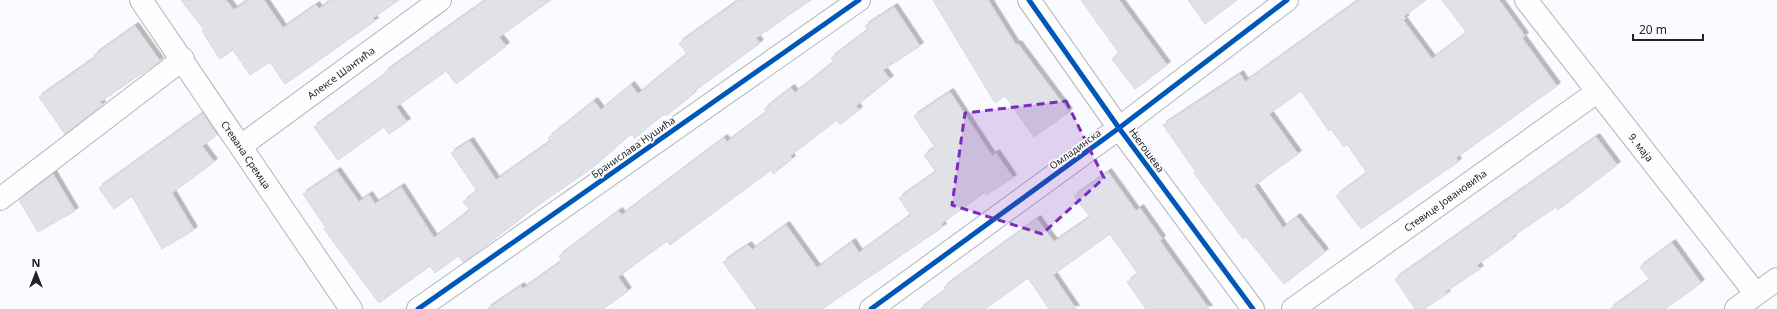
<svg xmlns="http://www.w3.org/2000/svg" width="1777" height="309" font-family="'Noto Sans',sans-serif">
<defs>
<filter id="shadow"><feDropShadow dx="3.5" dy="-3.5" stdDeviation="0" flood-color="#0004"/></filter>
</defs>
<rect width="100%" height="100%" fill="#fafbfe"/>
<g fill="#e0e2e8" stroke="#d7d9df" filter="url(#shadow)">
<polygon points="181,0 226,0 234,10 249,0 264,0 283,28 316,5 319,9 331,0 399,0 373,18 375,21 285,84 270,62 250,75 233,50 220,59 202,31 204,30"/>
<polygon points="486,0 551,0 499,37 506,46 456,84 446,71 396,107 407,122 389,134 384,127 338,160 314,127 386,74 385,72"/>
<polygon points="739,0 811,0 756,38 760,43 692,93 693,94 666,116 664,114 635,138 631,134 592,168 537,206 476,253 463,262 458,256 435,273 430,266 379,303 324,229 326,228 303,194 337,171 359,202 369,195 375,204 401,187 434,238 470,210 463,202 477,191 451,153 470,141 496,180 551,141 548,138 594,101 601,110 631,85 638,94 687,54 679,43"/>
<polygon points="933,0 988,0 1016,45 1018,44 1069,112 1034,137 1005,96 995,103"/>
<polygon points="1081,0 1119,0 1167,65 1135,89 1112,59 1119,53"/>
<polygon points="1188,0 1237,0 1205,24"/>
<polygon points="1359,0 1426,0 1404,16 1406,18 1403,20 1432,59 1467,33 1442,0 1499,0 1525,36 1522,38 1557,86 1456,158 1458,162 1361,229 1336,196 1367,173 1347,144 1344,147 1331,129 1329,131 1301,91 1269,114 1298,154 1254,186 1283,228 1297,217 1325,252 1284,284 1246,237 1243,239 1194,173 1196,172 1163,125 1240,74 1245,82"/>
<polygon points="894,7 920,46 883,70 890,79 856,106 859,110 840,125 837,120 790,156 792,159 773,174 771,170 670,245 667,241 618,277 628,291 603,309 487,309 521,286 523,289 562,261 559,256 619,211 622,215 724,138 727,142 767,112 764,109 791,88 795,93 834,62 831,58 868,30 865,26"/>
<polygon points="135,26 160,61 100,102 102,105 65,134 39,97 96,57 94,55"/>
<polygon points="950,92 992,156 996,153 1013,178 986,195 984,193 941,224 943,227 822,309 757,309 723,262 748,245 752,250 786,225 817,268 852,242 859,253 911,215 899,198 936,172 924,155 935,147 914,116"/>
<polygon points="203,113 217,135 202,146 214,162 172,193 194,230 162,249 132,196 114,209 99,188"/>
<polygon points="1596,137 1617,165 1558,210 1556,207 1512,237 1513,239 1477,265 1480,269 1445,292 1447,294 1424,309 1415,309 1395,279"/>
<polygon points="1108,172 1136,211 1140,208 1162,239 1160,241 1209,309 1146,309 1127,282 1138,274 1110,234 1053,275 1076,309 1049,309 1028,278 985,309 920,309 946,290 944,287 1037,219 1054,242 1090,217 1074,196"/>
<polygon points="53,174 75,211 38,232 19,200"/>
<polygon points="1672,243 1701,283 1665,309 1610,309 1650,280 1640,267"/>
</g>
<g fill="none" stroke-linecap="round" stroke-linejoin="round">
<defs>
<g id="minor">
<path id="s1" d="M 141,0 L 351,309"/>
<polyline points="1029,0 1119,128 1253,309"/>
<path id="s2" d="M 1526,0 L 1756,294"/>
<path id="s3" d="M 241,146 L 440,0"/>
<polyline points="0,199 183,59"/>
<polyline points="418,309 859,0"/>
<polyline points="871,309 1119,128 1287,0"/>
<path id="s4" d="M 1293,309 L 1597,92"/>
<polyline points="1736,309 1777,279"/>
</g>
</defs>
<use href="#minor" stroke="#b2b4ba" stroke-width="24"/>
<use href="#minor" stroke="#fefeff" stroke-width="22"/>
<defs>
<g id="cycleway">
<polyline points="1029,0 1119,128 1253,309"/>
<polyline points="418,309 859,0"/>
<polyline points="871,309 1119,128 1287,0"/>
</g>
</defs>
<use href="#cycleway" stroke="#fff" stroke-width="8"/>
<use href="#cycleway" stroke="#0057b8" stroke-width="5"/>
</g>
<path fill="#7b2cbf" fill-opacity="0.2" stroke="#7b2cbf" stroke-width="3" stroke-dasharray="8 5" stroke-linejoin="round" d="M 1066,101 L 1104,178 L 1042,234 L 952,205 L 965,113 Z"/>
<g text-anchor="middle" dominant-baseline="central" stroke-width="3.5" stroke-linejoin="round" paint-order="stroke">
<g font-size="10" fill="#21232c" stroke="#fff">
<text stroke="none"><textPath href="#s3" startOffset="124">Алексе Шантића</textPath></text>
<text transform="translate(633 147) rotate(-35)">Бранислава Нушића</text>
<text stroke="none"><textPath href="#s2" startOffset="187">9. маја</textPath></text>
<text transform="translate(1075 149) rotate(-36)">Омладинска</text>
<text transform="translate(1147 150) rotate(54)">Његошева</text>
<text stroke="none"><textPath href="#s1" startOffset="187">Стевана Сремца</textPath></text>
<text stroke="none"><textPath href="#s4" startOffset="187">Стевице Јовановића</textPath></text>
</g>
</g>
<g transform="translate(36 273)" stroke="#ffffff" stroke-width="3" paint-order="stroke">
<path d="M0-3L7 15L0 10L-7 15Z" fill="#21232c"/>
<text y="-6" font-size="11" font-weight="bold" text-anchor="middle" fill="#21232c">N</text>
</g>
<path d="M1633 34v6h70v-6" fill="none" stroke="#21232c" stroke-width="2"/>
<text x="1639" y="34" font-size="12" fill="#21232c" stroke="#ffffff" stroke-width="3" paint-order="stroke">20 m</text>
</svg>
